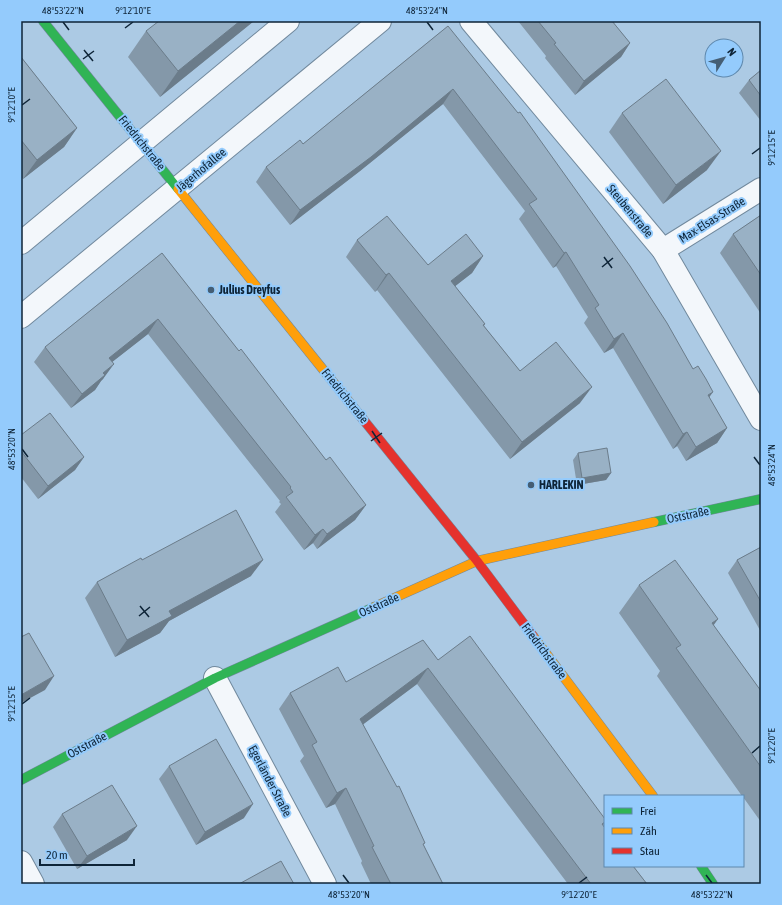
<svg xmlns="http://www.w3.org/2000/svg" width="782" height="905" font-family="'Asap Condensed',sans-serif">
<rect width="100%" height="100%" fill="#accae4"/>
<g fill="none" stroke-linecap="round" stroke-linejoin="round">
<defs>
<g id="street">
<polyline points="471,21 663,250 761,419"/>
<polyline points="21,243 288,21"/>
<polyline points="663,250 761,189"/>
<polyline points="21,317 380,21"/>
<polyline points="215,678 325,884"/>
<polyline points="21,862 33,884"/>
</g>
<g id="fast">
<polyline points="43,21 178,189"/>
<polyline points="654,522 761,499"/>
<polyline points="21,780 215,678 374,607"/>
<polyline points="701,866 713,884"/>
</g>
<g id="slow">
<polyline points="178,189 362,418"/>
<polyline points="374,607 477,561 654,522"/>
<polyline points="533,636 653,796"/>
</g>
<polyline id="jam" points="362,418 477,561 533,636"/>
</defs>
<use href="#street" stroke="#71899d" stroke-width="24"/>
<use href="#fast" stroke="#71899d" stroke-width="10"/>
<use href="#slow" stroke="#71899d" stroke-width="10"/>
<use href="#jam" stroke="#71899d" stroke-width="10"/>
<use href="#street" stroke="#f3f7fb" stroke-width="22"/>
<use href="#fast" stroke="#30b455" stroke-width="9"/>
<use href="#slow" stroke="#ff9f0a" stroke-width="9"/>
<use href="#jam" stroke="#e5322d" stroke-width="9"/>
</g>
<g fill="#8498a9">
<polygon points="254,21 160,97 128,57 146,31"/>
<polygon points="518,21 612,21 630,43 621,57 575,95 545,58 546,56"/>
<polygon points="448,26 709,397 727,428 717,443 686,461 677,446 673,449 613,348 604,353 584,323 588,317 556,266 553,268 519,219 525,211 443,104 360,171 290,225 256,182 266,167 303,144"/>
<polygon points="21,57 77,128 64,147 23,179 21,176"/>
<polygon points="761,70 761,121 739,93 749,80"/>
<polygon points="622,113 707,170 663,204 609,132"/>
<polygon points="761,215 761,314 720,253 733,234"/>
<polygon points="357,240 428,265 483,256 472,273 455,286 485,324 484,326 520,371 580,403 510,459 377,290 375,292 346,257"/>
<polygon points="162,253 239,351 326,460 366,505 355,520 317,549 313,543 304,550 275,512 281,504 279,502 280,501 148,334 112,362 103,379 101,381 95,390 71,408 34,362 45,347"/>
<polygon points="21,435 84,457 75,470 38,499 21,477"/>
<polygon points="578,453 611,473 606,480 577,485 573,460"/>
<polygon points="761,547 761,632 728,573 737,560"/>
<polygon points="142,560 251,576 169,621 160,633 115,657 85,598 97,582"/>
<polygon points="639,585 718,619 713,625 761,691 761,822 743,797 743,796 742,796 657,676 660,671 619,613"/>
<polygon points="438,660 605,823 603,826 647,884 568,884 417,684 363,724 443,884 371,884 361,863 362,861 335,804 326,808 300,761 304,756 279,709 290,693 346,682"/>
<polygon points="169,766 244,818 196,845 159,779"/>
<polygon points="62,814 127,840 77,869 53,827"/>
</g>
<g fill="#6b7c8a">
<polygon points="240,21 254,21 160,97 178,71"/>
<polygon points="630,43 621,57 575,95 584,81"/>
<polygon points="453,89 443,104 360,171 290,225 300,210"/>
<polygon points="77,128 64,147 23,179 37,160"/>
<polygon points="721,151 707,170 663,204 676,185"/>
<polygon points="566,252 556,266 553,268 564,253"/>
<polygon points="483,256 472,273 440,298 451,281"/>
<polygon points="389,273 377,290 375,292 386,275"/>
<polygon points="158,319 148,334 98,373 109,358"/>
<polygon points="623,333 613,348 604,353 614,339"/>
<polygon points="114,364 103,379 101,381 95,390 71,408 82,394 103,373"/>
<polygon points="592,387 580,403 510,459 522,442"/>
<polygon points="713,392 703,406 708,395"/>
<polygon points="727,428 717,443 686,461 696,447"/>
<polygon points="687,432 677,446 673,449 683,434"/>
<polygon points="84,457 75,470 38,499 48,486"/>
<polygon points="611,473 606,480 577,485 582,478"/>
<polygon points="366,505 355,520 317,549 327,534"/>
<polygon points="323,529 313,543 304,550 315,535"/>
<polygon points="263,560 251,576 169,621 160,633 115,657 127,640 169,611"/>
<polygon points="718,619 698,647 712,623"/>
<polygon points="428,668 417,684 349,735 360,719"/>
<polygon points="54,676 45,690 21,703 21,695"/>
<polygon points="346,788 335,804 326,808 337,793"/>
<polygon points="253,804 244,818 196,845 205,832"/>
<polygon points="137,826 127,840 77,869 87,856"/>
</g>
<g fill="#99b1c5" stroke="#6b7c8a">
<polygon points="159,21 240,21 178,71 146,31"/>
<polygon points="538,21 612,21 630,43 584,81 554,44 556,43"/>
<polygon points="448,26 518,113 520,112 630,266 667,323 693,369 698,366 706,379 713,392 708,395 727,428 696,447 687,432 683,434 623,333 614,339 595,308 599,305 566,252 564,253 529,204 537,199 453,89 371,157 300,210 266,167 300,140 303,144"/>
<polygon points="21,57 77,128 37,160 21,140"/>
<polygon points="761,70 761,96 749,80"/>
<polygon points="666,79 721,151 676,185 622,113"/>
<polygon points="761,215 761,275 733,234"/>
<polygon points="387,216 428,265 466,234 483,256 451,281 485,324 483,325 520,371 556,342 592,387 522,442 389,273 386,275 357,240"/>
<polygon points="162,253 239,351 241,349 326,460 330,457 366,505 327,534 323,529 315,535 286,497 293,492 290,488 291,487 158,319 109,358 114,364 103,373 105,375 82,394 45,347"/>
<polygon points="50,413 84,457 48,486 21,451 21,435"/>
<polygon points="607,448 611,473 582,478 578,453"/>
<polygon points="236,510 263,560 169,611 172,616 127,640 97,582 141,558 142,560"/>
<polygon points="761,547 761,602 737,560"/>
<polygon points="675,560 718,619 712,623 761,691 761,767 676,648 681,645 639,585"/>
<polygon points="29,633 54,676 21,695 21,637"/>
<polygon points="470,636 605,819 605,822 602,824 605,828 605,866 633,866 647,884 591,884 428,668 360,719 397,787 399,786 425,843 423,844 443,884 391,884 372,847 374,846 346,788 337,793 312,745 317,742 290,693 338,667 346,682 423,640 438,660"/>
<polygon points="216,739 253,804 205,832 169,766"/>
<polygon points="112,785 137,826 87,856 62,814"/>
<polygon points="281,861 294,884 239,884"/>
</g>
<path fill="none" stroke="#0e2437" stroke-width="1.5" d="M 63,22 L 69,30M 427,22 L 433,30M 125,28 L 133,22M 84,50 L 93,61M 83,59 L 94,51M 22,105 L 30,99M 752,154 L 760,148M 604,257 L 612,268M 602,267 L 613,258M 372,431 L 380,443M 371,441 L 382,433M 22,449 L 28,457M 754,457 L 760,465M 140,606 L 149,617M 139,616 L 150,607M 22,704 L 30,698M 752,753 L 760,746M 343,875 L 349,883M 706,875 L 712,883M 579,883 L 587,877"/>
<g fill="#455e74" stroke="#94cbfc" stroke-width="1.5">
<circle cx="211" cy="290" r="4"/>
<circle cx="531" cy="485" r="4"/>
</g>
<g text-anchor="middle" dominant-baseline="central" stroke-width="4" stroke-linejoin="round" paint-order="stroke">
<g font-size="12" fill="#0e2437" stroke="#94cbfc">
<text transform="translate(142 143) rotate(51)">Friedrichstraße</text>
<text transform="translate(201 170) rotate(-40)">Jägerhofallee</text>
<text transform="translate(630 211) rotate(50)">Steubenstraße</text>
<text transform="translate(712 220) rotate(-32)">Max-Elsas-Straße</text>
<text transform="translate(345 396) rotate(51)">Friedrichstraße</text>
<text transform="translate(688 515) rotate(-12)">Oststraße</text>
<text transform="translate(379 605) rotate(-24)">Oststraße</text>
<text transform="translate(544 651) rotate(53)">Friedrichstraße</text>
<text transform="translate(87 745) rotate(-28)">Oststraße</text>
<text transform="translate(270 781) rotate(62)">Egerländer Straße</text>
</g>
<g font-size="12" font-weight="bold" fill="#0e2437" stroke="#94cbfc" text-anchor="start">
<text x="219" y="290">Julius Dreyfus</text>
<text x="539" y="485">HARLEKIN</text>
</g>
</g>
<rect width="782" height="905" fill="none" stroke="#94cbfc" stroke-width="44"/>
<rect x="604" y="795" width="140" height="72" fill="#94cbfc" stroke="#5e88ad"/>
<rect x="612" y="808" width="20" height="6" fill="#30b455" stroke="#5e88ad"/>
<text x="640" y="815" font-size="12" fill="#0e2437">Frei</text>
<rect x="612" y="828" width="20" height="6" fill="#ff9f0a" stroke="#5e88ad"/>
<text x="640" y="835" font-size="12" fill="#0e2437">Zäh</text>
<rect x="612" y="848" width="20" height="6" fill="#e5322d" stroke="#5e88ad"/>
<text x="640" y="855" font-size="12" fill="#0e2437">Stau</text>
<g transform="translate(724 58) rotate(53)"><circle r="19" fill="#94cbfc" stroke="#5e88ad"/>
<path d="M0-3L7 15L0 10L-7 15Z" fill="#455e74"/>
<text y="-6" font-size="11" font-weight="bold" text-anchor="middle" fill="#0e2437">N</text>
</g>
<path d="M40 859v6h94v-6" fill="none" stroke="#0e2437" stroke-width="2"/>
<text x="46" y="859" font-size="12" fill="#0e2437" stroke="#94cbfc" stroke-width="3" paint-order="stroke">20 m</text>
<rect x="22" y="22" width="738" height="861" fill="none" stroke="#0e2437" stroke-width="1.5"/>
<g font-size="10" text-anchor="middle" fill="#0e2437">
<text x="63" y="14">48°53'22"N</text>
<text x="133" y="14">9°12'10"E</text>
<text x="427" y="14">48°53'24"N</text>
<text transform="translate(11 105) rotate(-90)" y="4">9°12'10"E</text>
<text transform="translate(771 148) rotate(-90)" y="4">9°12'15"E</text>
<text transform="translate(11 449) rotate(-90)" y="4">48°53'20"N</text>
<text transform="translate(771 465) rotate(-90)" y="4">48°53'24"N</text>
<text transform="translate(11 704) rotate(-90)" y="4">9°12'15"E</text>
<text transform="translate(771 746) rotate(-90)" y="4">9°12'20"E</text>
<text x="349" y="898">48°53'20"N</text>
<text x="579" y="898">9°12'20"E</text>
<text x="712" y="898">48°53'22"N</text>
</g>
</svg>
